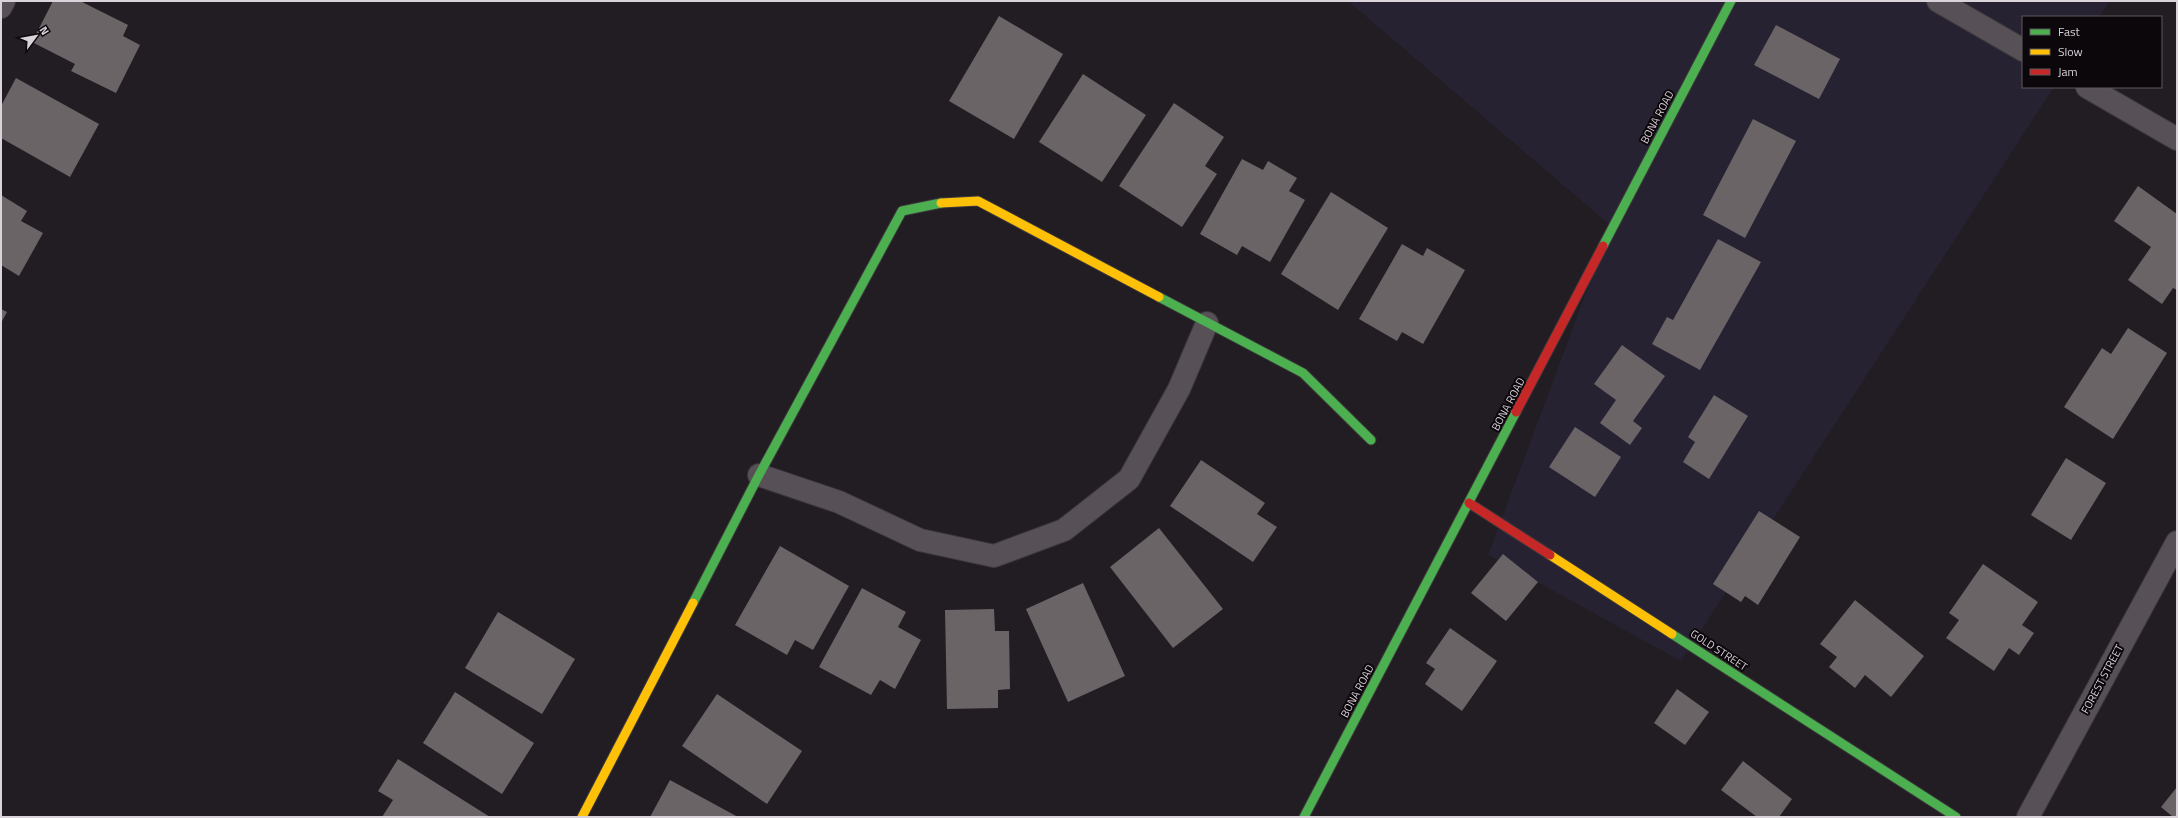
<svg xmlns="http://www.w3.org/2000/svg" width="2178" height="818" font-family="'Titillium Web',sans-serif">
<rect width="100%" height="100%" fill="#221d22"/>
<polygon fill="#262231" points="1348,1 2110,1 2099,17 2023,17 2023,87 2054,87 1681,661 1488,555 1611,226"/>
<g fill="#6a6467">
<polygon points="53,1 80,1 128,25 123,36 140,45 116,93 71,71 75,64 32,42"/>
<polygon points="999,16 1063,54 1014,139 949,101"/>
<polygon points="1776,25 1840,59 1819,99 1754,65"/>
<polygon points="1083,74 1146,115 1102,182 1039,142"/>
<polygon points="16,78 99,124 70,177 1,138 1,106"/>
<polygon points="1174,103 1224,137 1205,166 1217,174 1182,227 1119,186"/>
<polygon points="1753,119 1796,141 1745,238 1703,215"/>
<polygon points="1242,159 1263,170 1268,161 1297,178 1289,191 1305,200 1270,262 1242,246 1237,255 1200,234"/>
<polygon points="2138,186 2177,214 2177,290 2173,288 2162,304 2128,280 2151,247 2114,221"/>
<polygon points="1331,192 1388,228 1338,310 1281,274"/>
<polygon points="1,195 27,211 21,221 43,233 19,276 1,265"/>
<polygon points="1718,239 1761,262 1700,370 1652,344 1667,317 1673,320"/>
<polygon points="1402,244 1423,256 1427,248 1465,270 1423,344 1402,332 1397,341 1359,319"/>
<polygon points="1,309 7,312 1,323"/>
<polygon points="2128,328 2167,353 2113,439 2064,407 2102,348 2111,354"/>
<polygon points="1622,345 1665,376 1633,421 1642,428 1630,445 1600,423 1616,400 1594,384"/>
<polygon points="1714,395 1748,416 1709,479 1683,462 1695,442 1688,437"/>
<polygon points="1575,427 1621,457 1595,497 1549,467"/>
<polygon points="2066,458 2106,483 2071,540 2031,515"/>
<polygon points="1201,460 1265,503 1257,514 1277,527 1253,562 1170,506"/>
<polygon points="1759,511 1800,537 1758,605 1745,596 1741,602 1713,584"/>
<polygon points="1159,528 1223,609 1173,648 1110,567"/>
<polygon points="780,546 849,586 813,650 795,640 787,655 735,625"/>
<polygon points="1503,554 1538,582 1506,621 1471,593"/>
<polygon points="1983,564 2038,602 2022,625 2034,633 2019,655 2009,648 1994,671 1946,638 1959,620 1949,613"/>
<polygon points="1083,583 1125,676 1068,702 1026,609"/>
<polygon points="862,588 906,612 898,627 921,640 895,689 880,680 871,695 819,667"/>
<polygon points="1855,600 1924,656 1891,697 1865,675 1855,688 1829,667 1837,657 1820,644"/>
<polygon points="994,609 995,631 1009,631 1010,689 998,690 998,708 947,709 945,610"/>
<polygon points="498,612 575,659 542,714 465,668"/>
<polygon points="1450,628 1497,661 1462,711 1425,684 1435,669 1426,663"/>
<polygon points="1677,689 1709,712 1685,745 1654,723"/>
<polygon points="455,692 534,743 502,794 423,743"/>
<polygon points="717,694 802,751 767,804 682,746"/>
<polygon points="398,759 490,817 382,817 393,800 378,791"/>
<polygon points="1743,761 1792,799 1779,817 1757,817 1721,790"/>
<polygon points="670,780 738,817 650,817"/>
<polygon points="2177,787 2177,817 2173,817 2161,807"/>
</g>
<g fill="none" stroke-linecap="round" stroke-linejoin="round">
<defs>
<g id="street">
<polyline points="1938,1 2023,50"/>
<polyline points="1,7 4,1"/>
<polyline points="2087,87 2177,139"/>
<polyline points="759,475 839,502 920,540 994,556 1064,530 1129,479 1179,389 1207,323"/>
<polyline points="2028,817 2177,542"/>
</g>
<g id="fast">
<polyline points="1603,246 1731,1"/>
<polyline points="1159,297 1303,373 1371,440"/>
<polyline points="693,603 759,475 902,211 941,203"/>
<polyline points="1672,634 1956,817"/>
<polyline points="1304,817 1516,412"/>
</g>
<g id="slow">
<polyline points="941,203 978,201 1159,297"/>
<polyline points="1550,555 1672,634"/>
<polyline points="582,817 693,603"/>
</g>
<g id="jam">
<polyline points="1516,412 1603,246"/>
<polyline points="1469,503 1550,555"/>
</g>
</defs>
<use href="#street" stroke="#3c383c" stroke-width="24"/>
<use href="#fast" stroke="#3c383c" stroke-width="11"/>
<use href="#slow" stroke="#3c383c" stroke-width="11"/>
<use href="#jam" stroke="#3c383c" stroke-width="11"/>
<use href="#street" stroke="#575157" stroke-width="22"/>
<use href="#fast" stroke="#4caf50" stroke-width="9"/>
<use href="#slow" stroke="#ffc107" stroke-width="9"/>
<use href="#jam" stroke="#c62828" stroke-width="9"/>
</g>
<g text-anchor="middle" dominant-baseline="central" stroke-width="4" stroke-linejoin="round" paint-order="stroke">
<g font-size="11" fill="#dad3da" stroke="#0b070b">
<text transform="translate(1657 117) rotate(-62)">BONA ROAD</text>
<text transform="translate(1508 404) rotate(-62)">BONA ROAD</text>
<text transform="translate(1719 650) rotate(33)">GOLD STREET</text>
<text transform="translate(2102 679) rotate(-62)">FOREST STREET</text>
<text transform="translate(1357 691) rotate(-62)">BONA ROAD</text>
</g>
</g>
<rect width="2178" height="818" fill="none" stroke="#dad3da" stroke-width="4"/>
<rect x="2022" y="16" width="140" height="72" fill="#0b070b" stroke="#5e595e"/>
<rect x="2030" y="29" width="20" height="6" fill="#4caf50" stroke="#5e595e"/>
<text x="2058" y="36" font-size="12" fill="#dad3da">Fast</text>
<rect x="2030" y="49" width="20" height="6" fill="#ffc107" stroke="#5e595e"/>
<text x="2058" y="56" font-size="12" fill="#dad3da">Slow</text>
<rect x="2030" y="69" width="20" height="6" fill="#c62828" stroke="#5e595e"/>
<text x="2058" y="76" font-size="12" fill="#dad3da">Jam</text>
<g transform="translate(36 36) rotate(58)" stroke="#0b070b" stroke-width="3" paint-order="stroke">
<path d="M0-3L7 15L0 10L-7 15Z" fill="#dad3da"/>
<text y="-6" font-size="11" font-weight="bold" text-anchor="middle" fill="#dad3da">N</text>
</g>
</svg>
